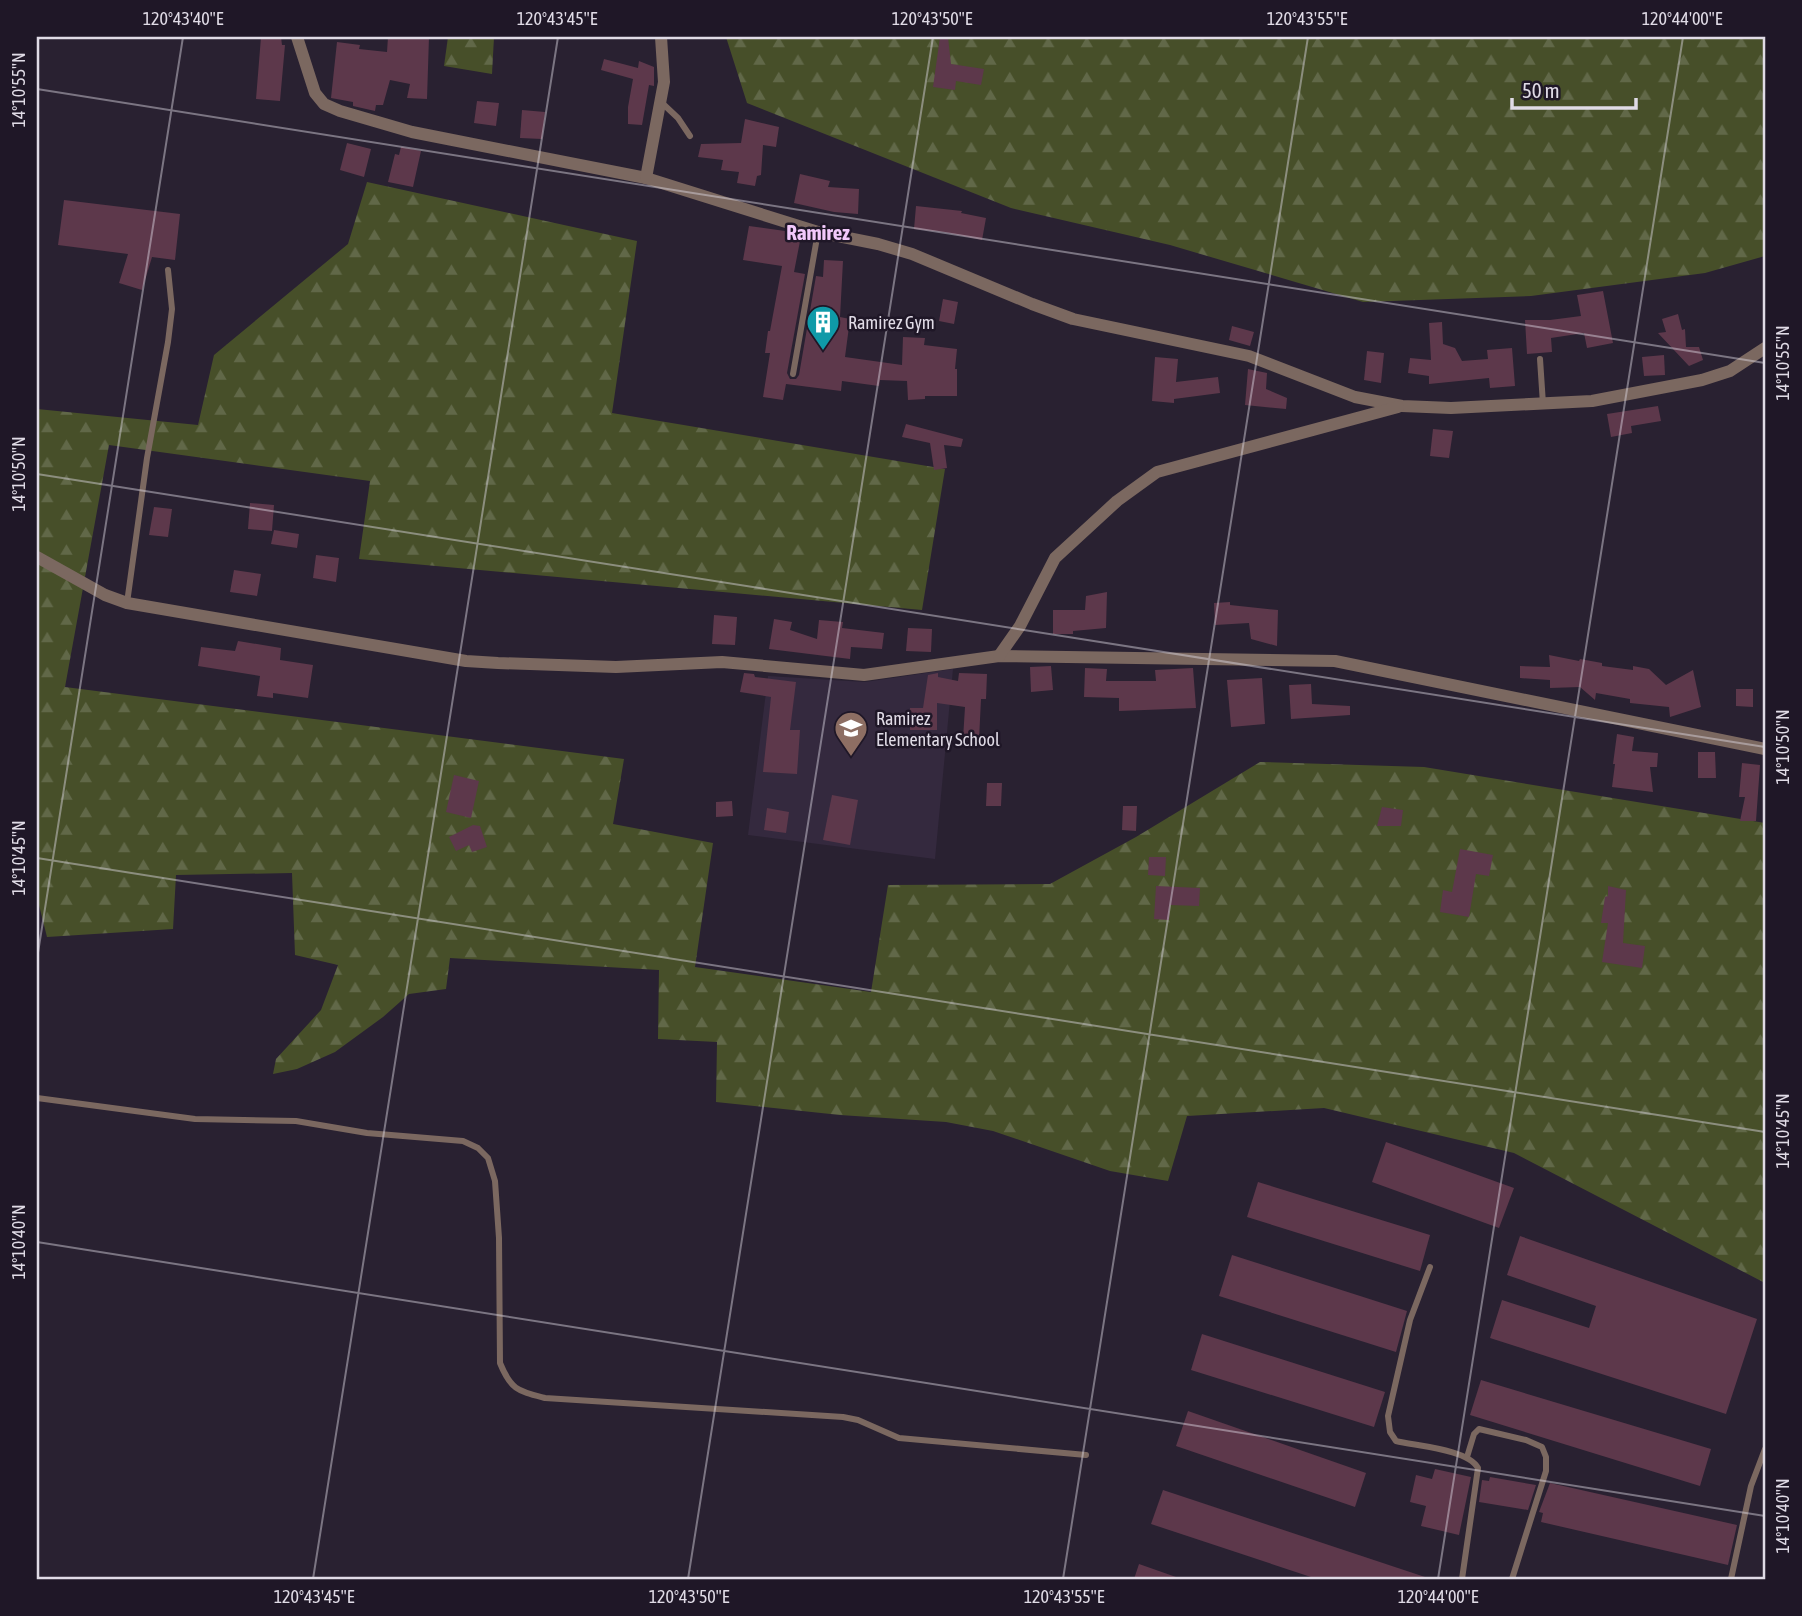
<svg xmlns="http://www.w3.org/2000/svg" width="1802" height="1616" font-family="'Asap Condensed',sans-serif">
<defs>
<pattern id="forest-firs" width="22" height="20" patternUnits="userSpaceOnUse" patternTransform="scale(1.75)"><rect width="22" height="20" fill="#474f29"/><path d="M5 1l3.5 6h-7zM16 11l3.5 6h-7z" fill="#616848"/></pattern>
</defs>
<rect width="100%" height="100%" fill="#292131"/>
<polygon fill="#34293e" points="953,669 935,859 748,835 768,676 865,682"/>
<g fill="url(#forest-firs)">
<polygon points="448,37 494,37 492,74 444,66"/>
<polygon points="726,37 1765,37 1765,256 1705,273 1531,296 1363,302 1170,245 1011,208 747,103"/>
<polygon points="367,182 637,241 612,413 945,469 922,610 359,559 370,481 109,445 65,687 624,759 613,824 713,843 695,967 871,992 888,885 1050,884 1136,837 1260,762 1424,767 1765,823 1765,1283 1514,1153 1324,1108 1187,1116 1168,1181 1110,1171 993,1131 946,1122 840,1115 716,1102 717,1042 658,1039 659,970 450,958 446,989 409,994 383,1017 335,1052 297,1069 273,1074 276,1059 321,1010 338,965 295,955 292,873 176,875 173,929 47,937 37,897 37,409 198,425 214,355 348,244"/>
</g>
<g fill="#5d384b">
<polygon points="261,37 281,37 282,45 285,45 280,101 256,99"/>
<polygon points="388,37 429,37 427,99 407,98 410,84 390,80 383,105 376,105 375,111 353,106 353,102 331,98 337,42 360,45 359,49 387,52"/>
<polygon points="940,37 948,37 951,64 984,69 981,85 956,81 955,90 933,87"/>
<polygon points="604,59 638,68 639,61 654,67 654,86 649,85 642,125 628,124 628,107 633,79 601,70"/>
<polygon points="477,101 499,103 496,126 474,123"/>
<polygon points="522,110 545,112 542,139 520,138"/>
<polygon points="745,119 779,127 776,147 763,145 761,175 757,176 755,186 737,183 739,172 721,170 723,160 698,157 701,144 741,143"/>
<polygon points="347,143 371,149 364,177 340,170"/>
<polygon points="401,147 421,151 413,187 388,182 395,154 399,155"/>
<polygon points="800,174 830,181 828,187 859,189 858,214 834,212 794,203"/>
<polygon points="64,200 180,214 175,260 152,257 142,290 119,283 128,254 58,245"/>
<polygon points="916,206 962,211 961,213 986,218 982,240 944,232 914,229"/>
<polygon points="749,226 785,231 801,236 794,272 805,274 787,373 790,379 796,379 799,375 816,276 823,277 824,260 843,261 840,317 850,319 845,357 902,365 903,337 925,338 924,345 957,349 955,369 957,369 957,396 925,396 925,399 908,400 907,381 880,380 879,386 842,381 841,391 786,384 783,400 763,397 770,353 765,353 768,331 770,331 782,266 743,260"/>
<polygon points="1603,291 1613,343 1587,348 1584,333 1551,338 1552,352 1527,354 1525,320 1550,320 1581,316 1577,295"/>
<polygon points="943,299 958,302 954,324 939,321"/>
<polygon points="1678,314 1682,330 1685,329 1686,347 1699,347 1703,360 1689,366 1658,333 1666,332 1662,319"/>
<polygon points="1442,322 1443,344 1455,348 1462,361 1488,359 1487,350 1512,348 1515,386 1490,388 1489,378 1429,384 1429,376 1408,373 1410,358 1431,360 1429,323"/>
<polygon points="1232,326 1254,332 1250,346 1229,340"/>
<polygon points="1367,351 1384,353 1381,383 1364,380"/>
<polygon points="1664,355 1665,375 1644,376 1642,357"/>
<polygon points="1155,357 1178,359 1176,382 1218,377 1220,393 1174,399 1174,403 1152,401"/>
<polygon points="1248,369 1267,373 1266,389 1287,398 1286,409 1245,405"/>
<polygon points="1658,406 1661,421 1631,426 1632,433 1611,437 1607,414"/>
<polygon points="906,424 963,439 961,447 944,445 947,468 934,470 930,443 902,437"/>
<polygon points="1433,429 1453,431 1449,458 1430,456"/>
<polygon points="250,503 274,505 272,531 248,529"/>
<polygon points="154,507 172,509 168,537 149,535"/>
<polygon points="274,530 299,534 297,548 271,544"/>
<polygon points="316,555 339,558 336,582 313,578"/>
<polygon points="234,570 261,574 257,596 230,592"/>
<polygon points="1107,592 1106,628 1073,631 1073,634 1053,634 1053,610 1085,610 1086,596"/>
<polygon points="1230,602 1230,605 1278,610 1277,646 1251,639 1249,623 1215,625 1214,603"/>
<polygon points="714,615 737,617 735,645 712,644"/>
<polygon points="774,619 792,622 790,630 817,639 819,620 843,622 842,628 884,633 882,649 851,647 850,659 769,649"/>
<polygon points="908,628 932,629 931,652 906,651"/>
<polygon points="238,641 281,648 280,660 313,665 308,698 273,693 273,698 257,696 260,676 198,666 201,647 235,651"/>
<polygon points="1549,655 1579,661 1580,659 1602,663 1602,666 1633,670 1633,666 1649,669 1666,685 1693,670 1701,707 1670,717 1669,707 1630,703 1630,699 1596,693 1595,700 1580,687 1550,688 1550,680 1520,678 1520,666 1550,667"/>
<polygon points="1051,666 1053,690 1031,692 1030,667"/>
<polygon points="1085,668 1107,669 1106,681 1156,681 1155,670 1193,668 1196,708 1119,711 1119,698 1084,697"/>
<polygon points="744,673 754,674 755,677 796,682 790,730 800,730 797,774 763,772 771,697 740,692"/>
<polygon points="938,673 938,677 958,681 959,673 987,674 986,699 981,699 979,740 963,739 965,707 937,703 937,730 910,730 910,708 923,708 928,675"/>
<polygon points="1262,678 1265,724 1231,727 1227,680"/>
<polygon points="1311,684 1312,704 1350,706 1350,715 1291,719 1289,685"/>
<polygon points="1736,689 1753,689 1753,707 1736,706"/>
<polygon points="1617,734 1634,737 1632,751 1658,753 1657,767 1650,767 1653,792 1612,787 1615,764 1613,764"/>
<polygon points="1698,752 1715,752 1716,778 1698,778"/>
<polygon points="1742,763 1760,765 1756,821 1740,821 1745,797 1739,797"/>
<polygon points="454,775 479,781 471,818 446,812"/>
<polygon points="987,783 1002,783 1001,806 986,806"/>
<polygon points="832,795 858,800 850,845 823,840"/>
<polygon points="732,801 733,816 716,817 716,802"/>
<polygon points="1123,806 1137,806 1136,831 1122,830"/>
<polygon points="1382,807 1403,810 1401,826 1377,826"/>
<polygon points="767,808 789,812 786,833 764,830"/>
<polygon points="473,825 480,826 487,847 472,852 469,845 456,851 449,837"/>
<polygon points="1460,849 1493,855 1489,876 1476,874 1469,917 1440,912 1443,890 1452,892"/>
<polygon points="1149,857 1166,857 1165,876 1148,875"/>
<polygon points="1156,886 1200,888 1199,906 1170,905 1169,920 1154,919"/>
<polygon points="1608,886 1626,890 1623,943 1645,946 1642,968 1602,962 1608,923 1601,923 1605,897 1608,896"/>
<polygon points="1386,1142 1514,1188 1499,1228 1372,1182"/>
<polygon points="1258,1182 1430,1235 1420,1271 1247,1217"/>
<polygon points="1520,1236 1757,1319 1726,1414 1490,1338 1502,1300 1589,1328 1596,1306 1507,1275"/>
<polygon points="1232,1255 1407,1311 1396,1352 1219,1296"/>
<polygon points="1202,1334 1385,1392 1374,1427 1191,1370"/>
<polygon points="1481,1380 1711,1449 1700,1486 1470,1415"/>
<polygon points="1188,1411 1366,1473 1355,1507 1176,1446"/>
<polygon points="1435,1469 1471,1477 1459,1535 1421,1526 1426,1506 1410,1502 1416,1475 1432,1479"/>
<polygon points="1490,1477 1536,1485 1528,1510 1479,1502 1482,1480 1489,1481"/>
<polygon points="1550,1483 1737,1525 1728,1565 1541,1522 1543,1513 1539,1512"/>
<polygon points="1163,1490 1425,1577 1424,1579 1317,1579 1151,1524"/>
<polygon points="1139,1564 1176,1577 1176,1579 1134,1579"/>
</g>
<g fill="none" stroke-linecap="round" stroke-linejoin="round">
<g stroke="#7b6860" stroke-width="6">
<polyline points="661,102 678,118 690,136"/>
<polyline points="1540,359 1543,404"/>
<polyline points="793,374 818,232"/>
<polyline points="127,603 147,458 168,342 172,309 168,270"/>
<path d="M 37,1098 L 195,1119 L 296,1121 L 367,1133 L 463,1141 L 478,1148 L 488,1158 L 495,1181 L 499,1238 L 500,1363 C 511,1390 518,1391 545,1398 L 843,1417 L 858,1420 L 899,1438 L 1086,1455"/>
<path d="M 1430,1267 L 1410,1320 L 1388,1416 L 1390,1432 L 1396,1441 C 1416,1446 1468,1449 1478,1468 L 1462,1579"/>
<polyline points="1467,1457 1474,1434 1479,1429 1526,1440 1542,1447 1546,1457 1546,1471 1512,1579"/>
<polyline points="1731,1579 1751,1486 1765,1449"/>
</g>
<g stroke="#7b6860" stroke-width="12">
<polyline points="297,37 315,93 324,104 340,111 412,132 646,178 818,232 878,244 912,254 1032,304 1073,319 1249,356 1355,397 1402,406 1451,408 1592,401 1702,380 1730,371 1765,348"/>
<polyline points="646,178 664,82 661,37"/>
<polyline points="37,557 105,595 127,603 466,661 498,663 616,667 722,662 864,675 999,656 1335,661 1765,749"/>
<polyline points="999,656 1020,626 1055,558 1117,501 1157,472 1398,407"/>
</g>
</g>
<path fill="none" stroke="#e0dbe6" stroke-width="2" stroke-opacity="0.45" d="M 37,89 L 1765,363M 37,474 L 1765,747M 37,858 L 1765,1132M 37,959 L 183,37M 37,1242 L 1765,1516M 313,1579 L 558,37M 688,1579 L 933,37M 1063,1579 L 1308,37M 1438,1579 L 1683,37"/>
<defs>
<symbol id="building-pin" viewBox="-11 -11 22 30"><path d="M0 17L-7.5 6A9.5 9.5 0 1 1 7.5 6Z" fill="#0f9aa8" stroke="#1f1727"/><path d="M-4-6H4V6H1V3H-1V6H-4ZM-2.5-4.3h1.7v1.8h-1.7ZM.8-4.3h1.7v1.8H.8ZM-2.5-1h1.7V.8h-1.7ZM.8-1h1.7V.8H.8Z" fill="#fff"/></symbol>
<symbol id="school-pin" viewBox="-11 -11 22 30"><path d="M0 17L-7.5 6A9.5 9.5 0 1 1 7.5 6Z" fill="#8d6e63" stroke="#1f1727"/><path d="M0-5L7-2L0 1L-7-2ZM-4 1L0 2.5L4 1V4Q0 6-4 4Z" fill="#fff"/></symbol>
</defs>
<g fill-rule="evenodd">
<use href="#building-pin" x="804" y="303" width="38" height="52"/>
<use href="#school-pin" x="832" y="709" width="38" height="52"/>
</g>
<g text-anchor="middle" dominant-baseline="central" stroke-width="5" stroke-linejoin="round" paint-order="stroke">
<g font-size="18" fill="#e0dbe6" stroke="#1f1727" text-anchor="start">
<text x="848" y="322">Ramirez Gym</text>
<text x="876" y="718">Ramirez<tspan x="876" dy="21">Elementary School</tspan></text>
</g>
<g font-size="21" font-weight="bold" fill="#f2c9fb" stroke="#1f1727">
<text x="818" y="232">Ramirez</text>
</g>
</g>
<rect width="1802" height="1616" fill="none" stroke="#1f1727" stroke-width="77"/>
<path d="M1512 98v10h124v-10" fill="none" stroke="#e0dbe6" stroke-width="3.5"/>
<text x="1522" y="98" font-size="21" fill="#e0dbe6" stroke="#1f1727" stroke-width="5" paint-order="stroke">50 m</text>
<rect x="38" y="38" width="1726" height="1540" fill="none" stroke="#e0dbe6" stroke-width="2.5"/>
<g font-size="18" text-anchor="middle" fill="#e0dbe6">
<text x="183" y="25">120°43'40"E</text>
<text x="557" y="25">120°43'45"E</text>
<text x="932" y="25">120°43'50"E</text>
<text x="1307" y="25">120°43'55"E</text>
<text x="1682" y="25">120°44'00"E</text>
<text transform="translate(19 90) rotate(-90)" y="6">14°10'55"N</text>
<text transform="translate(1783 363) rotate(-90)" y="6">14°10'55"N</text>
<text transform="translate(19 474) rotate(-90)" y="6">14°10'50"N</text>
<text transform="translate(1783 747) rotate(-90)" y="6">14°10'50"N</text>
<text transform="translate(19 858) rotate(-90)" y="6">14°10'45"N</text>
<text transform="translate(1783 1131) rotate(-90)" y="6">14°10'45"N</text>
<text transform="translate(19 1242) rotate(-90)" y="6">14°10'40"N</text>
<text transform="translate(1783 1516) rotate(-90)" y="6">14°10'40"N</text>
<text x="314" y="1603">120°43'45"E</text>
<text x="689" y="1603">120°43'50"E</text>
<text x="1064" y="1603">120°43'55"E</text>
<text x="1438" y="1603">120°44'00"E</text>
</g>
</svg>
